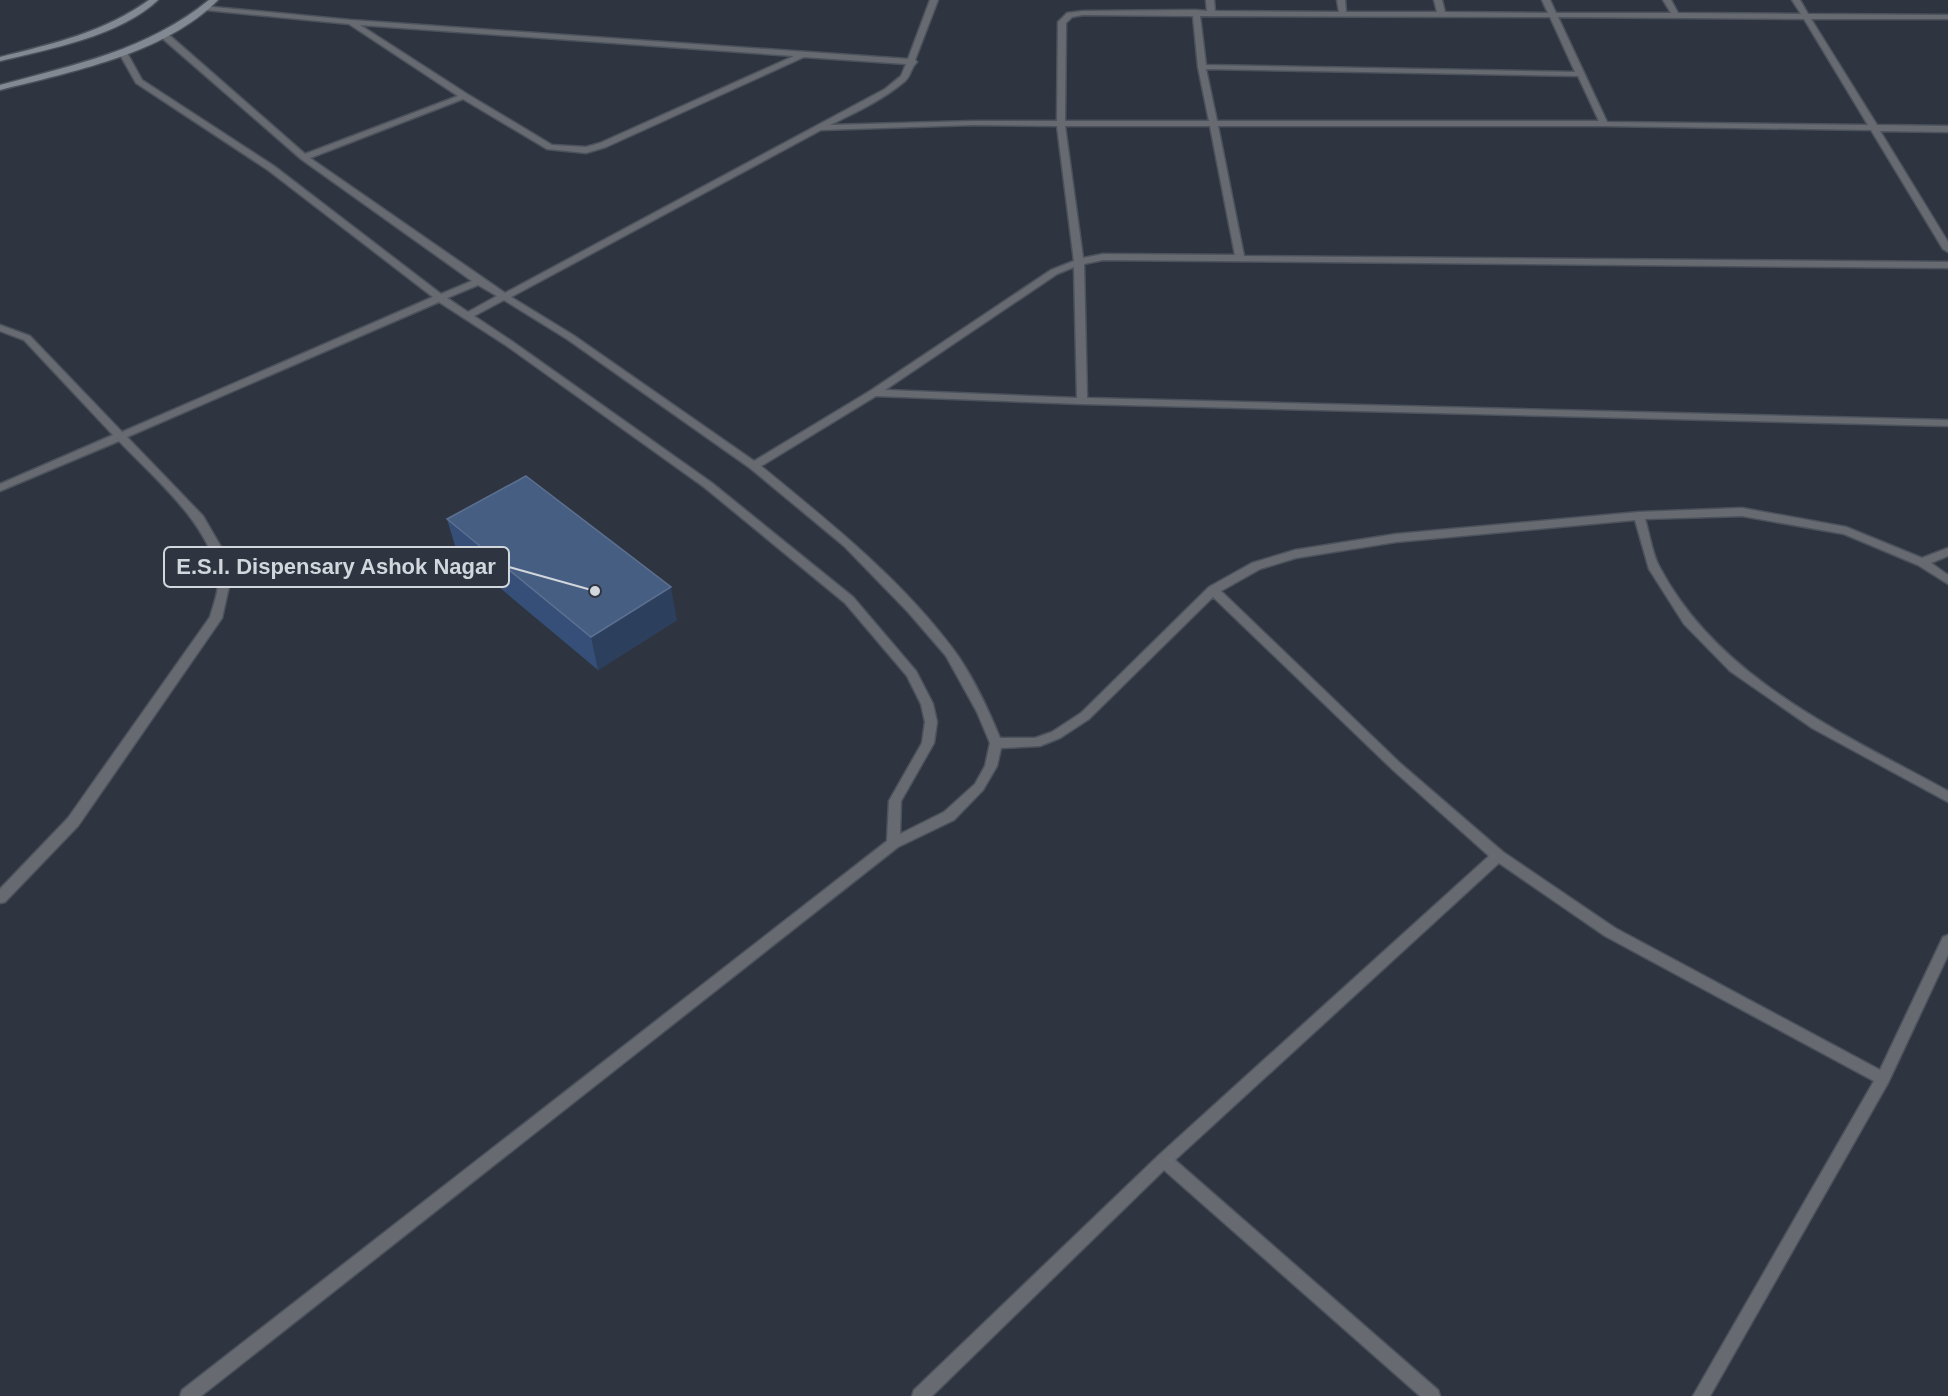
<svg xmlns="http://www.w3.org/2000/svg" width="1948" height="1396" font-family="Arial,sans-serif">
<rect width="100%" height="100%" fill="#2e3540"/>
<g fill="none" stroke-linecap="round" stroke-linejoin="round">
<defs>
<path id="street" d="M 930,0 L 938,0 L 915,60 L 917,62 C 911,67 911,76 905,81 C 883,100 856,112 830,125 L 973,121 L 1057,121 L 1058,22 L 1067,13 L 1083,11 L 1196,10 L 1207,11 L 1206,0 L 1214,0 L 1215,11 L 1339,12 L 1337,0 L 1345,0 L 1346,12 L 1437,12 L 1434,0 L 1442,0 L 1445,12 L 1548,13 L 1542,0 L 1550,0 L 1556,13 L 1671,13 L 1663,0 L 1671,0 L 1678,13 L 1801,14 L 1792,0 L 1800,0 L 1808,14 L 1948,15 L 1948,19 L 1811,19 L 1877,125 L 1948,126 L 1948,132 L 1880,131 L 1948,242 L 1948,252 L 1943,249 L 1871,130 L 1604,126 L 1218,126 L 1244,256 L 1948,262 L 1948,268 L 1103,260 L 1084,264 L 1087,398 L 1948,420 L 1948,426 L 1082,404 L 876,396 L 761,466 C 829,522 900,578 953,649 C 971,673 989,711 1000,738 L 1035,738 L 1052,732 L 1081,713 L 1209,587 L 1252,563 L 1295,550 L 1396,534 L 1639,512 L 1742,508 L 1846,527 L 1922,558 L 1948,548 L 1948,556 L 1931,563 L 1948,575 L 1948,584 L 1918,565 L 1844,534 L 1742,516 L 1645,519 C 1650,535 1652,554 1660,568 C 1719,679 1842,733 1948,791 L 1948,802 L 1812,728 L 1730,671 L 1684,624 L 1649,569 L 1635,520 L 1396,542 L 1296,558 L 1260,569 L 1221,591 L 1401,764 L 1503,852 L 1615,928 L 1880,1070 L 1943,937 L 1948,935 L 1948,955 L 1888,1083 L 1710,1396 L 1693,1396 L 1874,1081 L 1605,936 L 1499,863 L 1175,1160 L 1438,1390 L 1440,1396 L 1420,1396 L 1164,1170 L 932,1396 L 912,1396 L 914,1390 L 1159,1155 L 1489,856 L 1393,770 L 1213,597 L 1089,719 L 1060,738 L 1040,746 L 1001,748 L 997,766 L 983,790 L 954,820 L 898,847 L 201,1396 L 180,1396 L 182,1390 L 887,841 L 889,801 L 922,743 L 925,722 L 921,704 L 907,676 L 845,603 L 704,487 L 507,346 L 439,302 L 127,437 L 203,516 L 221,547 L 230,582 L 222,618 L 78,826 L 5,902 L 0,903 L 0,889 L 68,818 L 210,617 C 213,606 219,592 218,581 C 215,528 153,477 119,441 L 0,491 L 0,484 L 113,435 L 24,340 L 0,331 L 0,325 L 30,336 L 122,432 L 433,297 L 268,170 L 136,83 L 119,53 L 126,51 L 142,80 L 274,166 L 441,294 L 472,281 L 301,159 L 162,38 L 162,34 L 168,34 L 305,154 L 458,96 L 349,24 L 206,10 L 203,10 L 203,6 L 351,20 L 908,59 ZM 1083,15 L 1193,16 L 1198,67 L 1209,121 L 1065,121 L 1066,23 L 1072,17 ZM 1200,16 L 1550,17 L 1575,72 L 1206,65 ZM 1558,17 L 1804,19 L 1868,125 L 1607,122 ZM 360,25 L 794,56 L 600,143 L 586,147 L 552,145 L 467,94 ZM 804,57 L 906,64 L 901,76 L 885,89 L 505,293 L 310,158 L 463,99 L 547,149 L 586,153 L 606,147 ZM 1206,69 L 1578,76 L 1599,121 L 1217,121 ZM 973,125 L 1057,126 L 1074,261 L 1051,270 L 870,391 L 754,461 L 573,335 L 511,297 L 821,130 ZM 1065,126 L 1210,126 L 1235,255 L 1103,254 L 1083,258 ZM 1074,267 L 1077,398 L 885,390 L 1057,274 ZM 478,285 L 497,296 L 468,312 L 447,298 ZM 504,300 L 567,339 L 750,468 L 844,546 L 908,612 L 946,656 L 977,712 L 990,743 L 985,766 L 975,784 L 944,812 L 900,834 L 901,801 L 934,743 L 937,722 L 933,704 L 916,671 L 853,597 L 712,483 L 513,342 L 474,316 Z"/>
<g id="secondary">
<path d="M 149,0 L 158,0 C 120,36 50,49 0,61 L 0,57 C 52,44 105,32 149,0 Z"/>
<path d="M 209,0 L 218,0 C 165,54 70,72 0,90 L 0,85 C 76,64 146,51 209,0 Z"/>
</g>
</defs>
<use href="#street" stroke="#4c525c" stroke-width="3"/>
<use href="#secondary" stroke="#4c525c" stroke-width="3"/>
<use href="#street" fill="#676b71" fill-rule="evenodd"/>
<use href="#secondary" fill="#838992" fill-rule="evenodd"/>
</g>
<polygon fill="#364f78" points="447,519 677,620 598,670 457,552"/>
<polygon fill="#2c3f5d" points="671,587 677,620 598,670 591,637"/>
<polygon fill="#475e83" stroke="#5c7091" stroke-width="1.5" points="526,476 671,587 591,637 447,519"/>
<path fill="none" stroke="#d2d6dd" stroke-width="2" d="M595 591L509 567"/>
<circle fill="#d2d6dd" stroke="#2e3540" stroke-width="2" cx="595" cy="591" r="6"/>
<rect fill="#2e3540" stroke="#d2d6dd" stroke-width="2" x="164" y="547" width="345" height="40" rx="6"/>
<g font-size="22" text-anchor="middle" font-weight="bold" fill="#d2d6dd">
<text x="336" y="574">E.S.I. Dispensary Ashok Nagar</text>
</g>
</svg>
